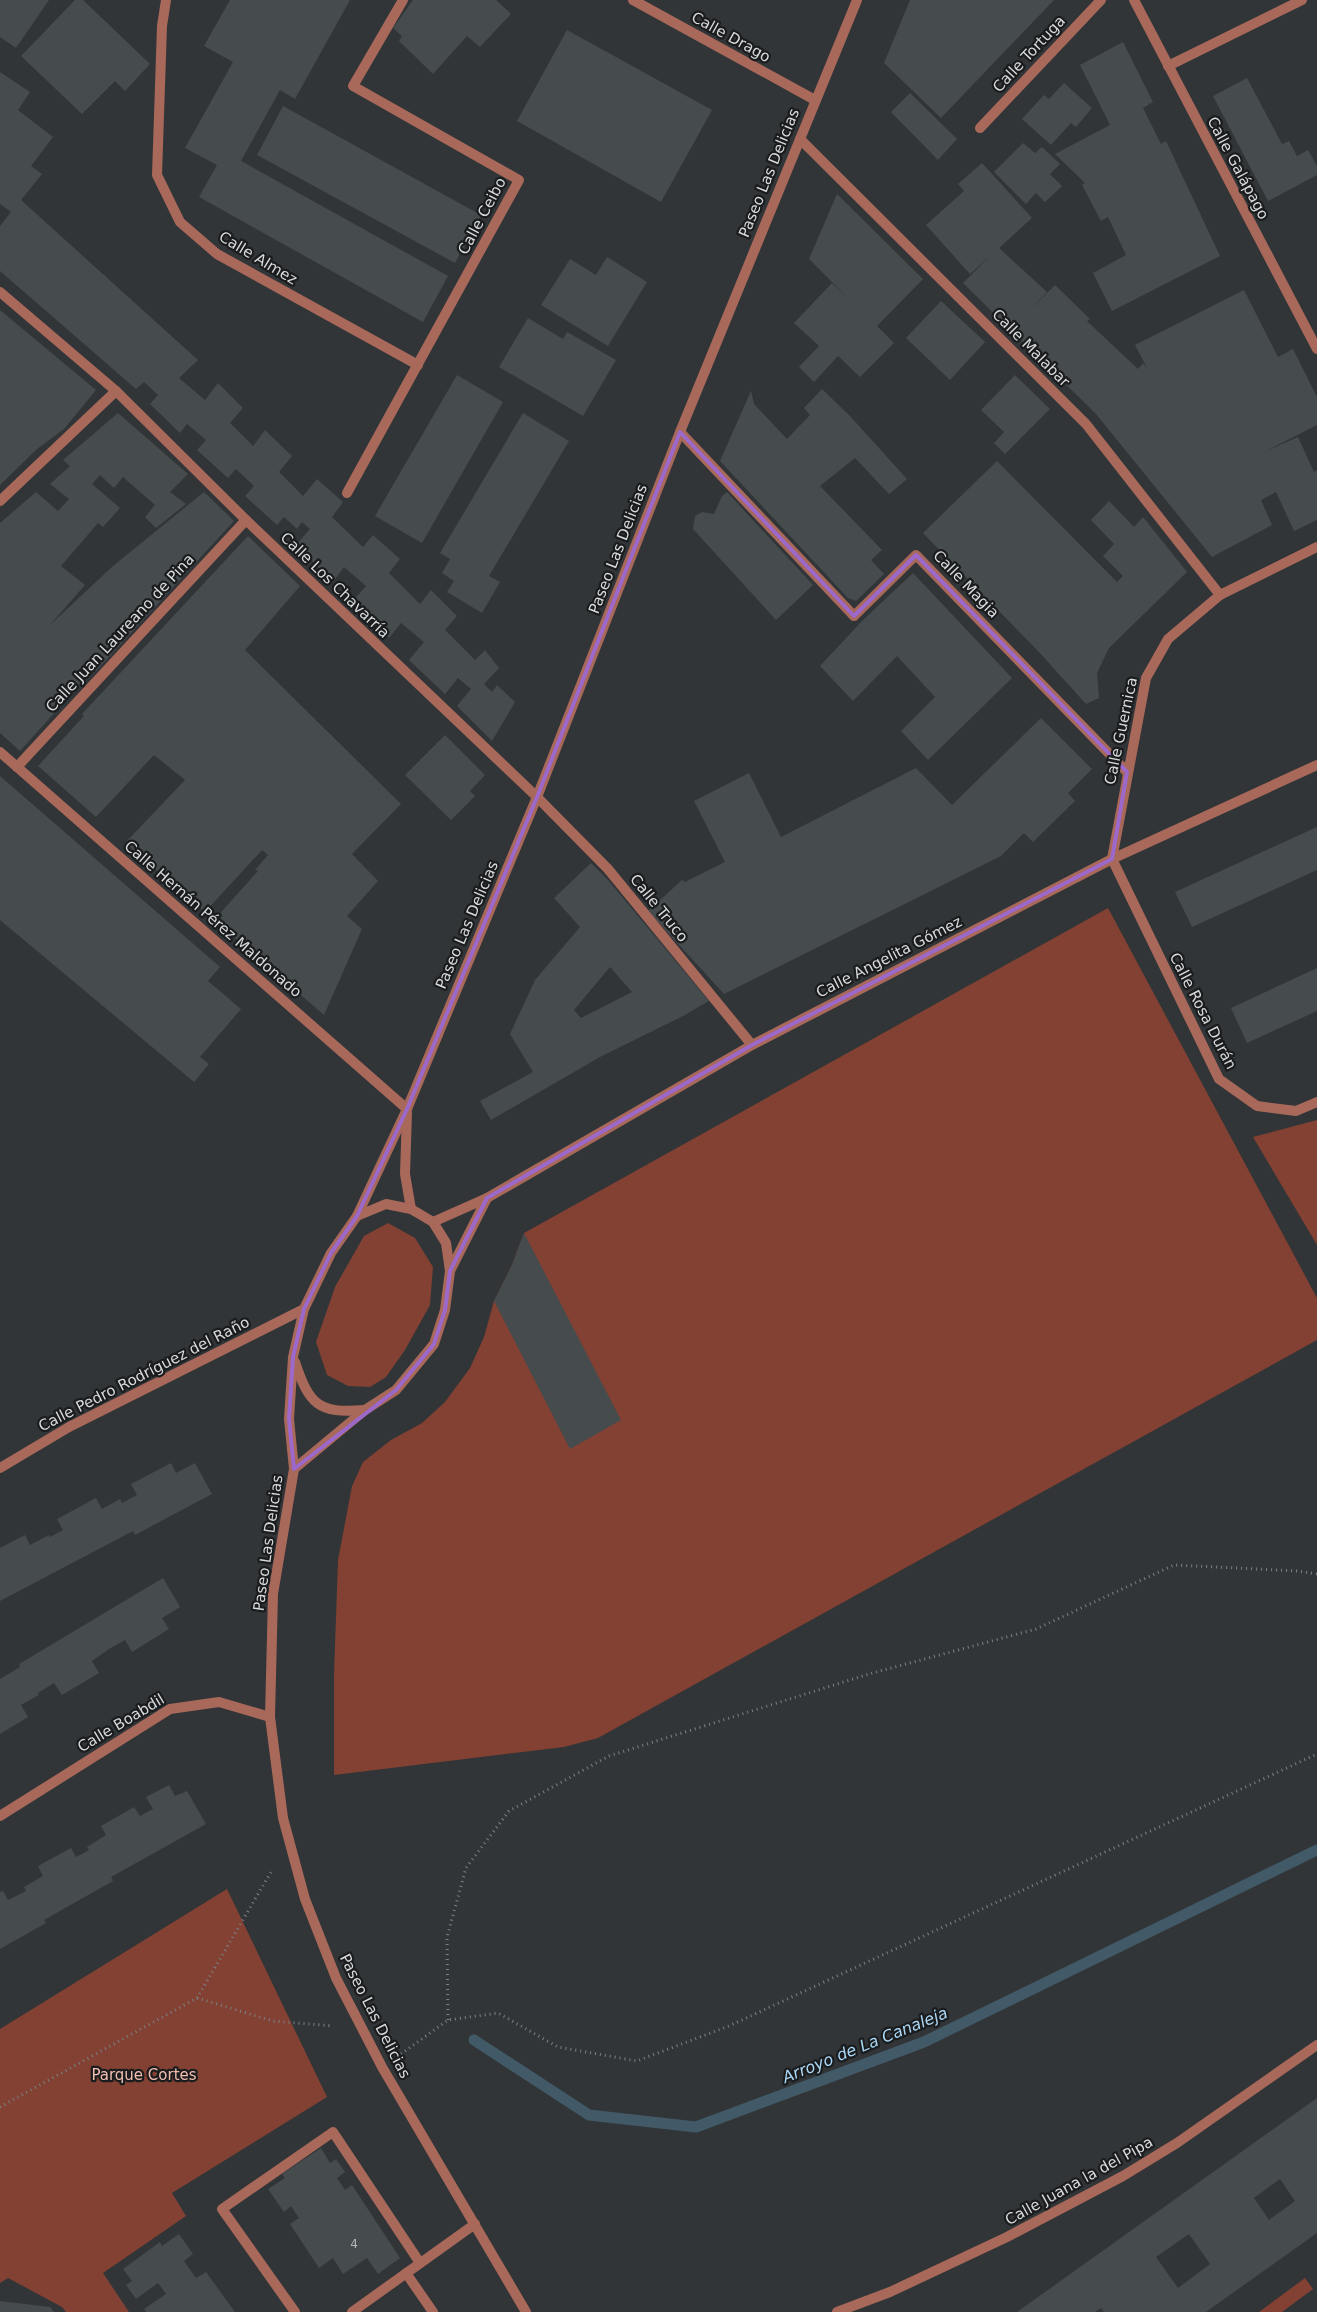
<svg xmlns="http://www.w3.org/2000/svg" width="1317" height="2312" font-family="'DejaVu Sans',sans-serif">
<rect width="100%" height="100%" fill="#313537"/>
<g fill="#824132">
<polygon points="1108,908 1317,1298 1317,1340 598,1738 564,1747 334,1775 334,1674 338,1560 352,1486 363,1462 391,1440 422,1423 445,1402 470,1368 484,1337 494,1301 512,1265 524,1233"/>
<polygon points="1317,1120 1317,1245 1253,1137"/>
<polygon points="388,1223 415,1238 433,1267 430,1305 405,1350 386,1377 370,1387 348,1386 327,1375 316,1342 335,1287 364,1236"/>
<polygon points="227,1889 327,2097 172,2193 186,2216 103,2273 129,2312 66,2312 62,2307 8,2278 0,2283 0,2029"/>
<polygon points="1305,2278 1313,2289 1282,2312 1259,2312"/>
</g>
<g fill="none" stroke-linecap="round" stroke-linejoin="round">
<polyline stroke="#425a67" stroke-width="11" points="474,2040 589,2115 696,2127 924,2042 1317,1850"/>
</g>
<g fill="#464b4e" fill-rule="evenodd">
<polygon points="0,0 49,0 16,48 0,37"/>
<polygon points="75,0 83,0 150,64 125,91 115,81 82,114 21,56"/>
<polygon points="230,0 350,0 295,99 280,90 241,161 448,276 423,322 199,197 217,165 185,148 233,62 204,46"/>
<polygon points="413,0 496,0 511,14 480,47 467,36 433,74 399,41 402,36 393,28"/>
<polygon points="910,0 1054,0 941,118 884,63"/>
<polygon points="567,30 712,110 661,202 517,121"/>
<polygon points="1123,42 1153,102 1143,108 1161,144 1166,141 1220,256 1112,311 1093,273 1126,255 1108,217 1101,221 1082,185 1085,183 1055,154 1110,125 1080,65"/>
<polygon points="0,72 30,92 18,110 53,137 31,166 42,174 21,200 198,360 179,378 205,400 218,383 243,408 230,423 253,446 265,430 292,456 279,472 303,496 317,479 343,502 332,517 363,547 373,535 400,559 389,573 420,604 431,590 457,616 445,630 475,660 485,650 499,668 484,684 492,692 497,685 515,702 492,741 457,706 471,689 458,678 445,694 409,660 424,642 401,623 389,638 352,602 366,586 344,567 333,582 296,545 310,529 302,522 297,529 284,517 277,525 245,496 254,486 236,469 228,478 197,450 206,440 187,424 180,433 150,404 158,395 144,382 136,389 0,271 0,226 11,212 0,204"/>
<polygon points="1247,78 1282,144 1289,141 1297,156 1308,150 1317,166 1317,175 1268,201 1213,96"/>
<polygon points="1064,83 1092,108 1076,127 1071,123 1051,145 1022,119 1044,95 1049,99"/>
<polygon points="910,93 957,139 938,160 891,112"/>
<polygon points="283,106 481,215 455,263 257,155"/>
<polygon points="1023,143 1035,153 1042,147 1060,164 1050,174 1062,186 1045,202 1036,193 1026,204 994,172"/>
<polygon points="982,163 1032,218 999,248 1047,292 1030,310 1055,285 1090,319 1087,321 1138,369 1143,363 1148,370 1135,345 1244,290 1278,357 1293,349 1317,397 1317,425 1266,451 1298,437 1314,472 1317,470 1317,520 1294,531 1276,492 1261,500 1272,525 1212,557 1096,414 963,283 989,257 970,274 926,225 964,191 958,184"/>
<polygon points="837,194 923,279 877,326 894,343 860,377 838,356 814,382 799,367 819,346 794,323 832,283 850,300 809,259"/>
<polygon points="607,257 647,282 608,346 541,305 570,259 596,275"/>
<polygon points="941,301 985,342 950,380 906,338"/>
<polygon points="0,310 96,390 64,429 37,449 0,485"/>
<polygon points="528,318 563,339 567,332 616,360 583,416 499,367"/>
<polygon points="457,375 503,402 422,543 375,516"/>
<polygon points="1015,375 1050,409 1005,454 994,443 1004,432 981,410"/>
<polygon points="822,389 850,416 907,479 889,494 855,458 820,486 882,550 871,560 884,574 856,601 848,598 720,461 751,391 754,404 787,439 810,415 804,408"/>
<polygon points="118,413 188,474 170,492 186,504 156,528 145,517 155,505 123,477 114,488 100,475 92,484 120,508 103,527 98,523 61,566 85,585 50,625 113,566 204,492 234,521 96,671 94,669 20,751 0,733 0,523 36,492 58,511 69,499 50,484 70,466 63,460"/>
<polygon points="523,413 569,441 489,576 500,582 482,613 447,592 454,581 442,573 450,559 440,553"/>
<polygon points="997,461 1117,582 1123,576 1103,556 1114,544 1091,520 1109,501 1134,527 1143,517 1187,572 1109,648 1097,673 1099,698 1086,704 1038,651 923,533"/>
<polygon points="727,492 813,585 776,620 693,529 695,516 702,512 714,514 722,496"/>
<polygon points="248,536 300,586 245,650 401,804 352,854 378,881 347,916 362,929 324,1015 214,920 258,871 255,870 268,855 262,850 205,912 125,843 185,780 154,755 96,817 38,766 84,716 82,714"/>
<polygon points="913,573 1012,678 928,760 901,731 935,697 897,656 853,701 820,666 863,620"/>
<polygon points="1041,718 1092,769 1068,793 1075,801 1033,842 1024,833 1001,856 724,994 648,911 682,880 685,882 725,862 694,801 749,773 781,837 916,768 952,805"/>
<polygon points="445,735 485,775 470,791 475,796 451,820 405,775"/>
<polygon points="0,776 220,967 208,981 241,1009 200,1057 209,1064 194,1082 0,920"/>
<polygon points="1317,827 1317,870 1192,927 1175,892"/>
<path d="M 591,863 L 608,880 L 709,1001 L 683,1016 L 600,1057 L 491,1120 L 480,1101 L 533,1072 L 510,1034 L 535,980 L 580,927 L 554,898 ZM 610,967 L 632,992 L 581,1018 L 574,1010 Z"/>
<polygon points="1317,968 1317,1011 1247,1043 1231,1008"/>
<polygon points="524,1233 621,1420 570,1449 494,1301 512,1265"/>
<polygon points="171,1463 176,1473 195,1463 212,1494 135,1535 133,1531 0,1601 0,1548 25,1535 30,1545 49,1535 50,1537 63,1530 57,1519 96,1498 102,1509 120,1499 122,1503 137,1495 131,1484"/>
<polygon points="163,1578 180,1607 162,1618 169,1629 132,1652 125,1640 109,1649 92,1661 99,1673 62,1695 54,1683 38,1693 39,1695 21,1705 28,1717 0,1734 0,1679 20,1667 19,1664"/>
<polygon points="169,1785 175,1796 187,1791 206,1824 111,1877 113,1881 44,1920 46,1923 0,1949 0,1892 3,1891 8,1900 26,1891 24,1887 43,1876 38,1866 71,1848 76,1857 89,1850 87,1847 106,1835 101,1826 134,1807 140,1816 153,1809 146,1797"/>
<path d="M 1317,2098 L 1317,2233 L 1206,2312 L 1104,2312 L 1101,2308 L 1095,2312 L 1017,2312 ZM 1280,2179 L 1295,2201 L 1269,2220 L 1254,2198 ZM 1189,2234 L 1210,2264 L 1178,2288 L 1156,2257 Z"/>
<polygon points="321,2148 330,2163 336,2159 345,2172 337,2178 345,2190 352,2185 400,2258 378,2274 367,2258 343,2274 333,2258 319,2268 290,2224 299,2218 291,2206 284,2212 268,2189 285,2178 282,2174"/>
<polygon points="179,2234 193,2254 184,2261 196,2278 206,2272 235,2312 146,2312 144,2309 166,2294 158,2283 136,2299 126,2285 132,2281 123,2269 160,2242 162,2246"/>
<polygon points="0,2301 50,2307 54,2312 0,2312"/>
</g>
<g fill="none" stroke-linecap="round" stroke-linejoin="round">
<g stroke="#7d8183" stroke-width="3" stroke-dasharray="1 4" stroke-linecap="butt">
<polyline points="197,1998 273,2021 333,2026"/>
<polyline points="448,2020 447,1937 466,1868 509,1811 609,1756 869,1674 1036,1629 1174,1565 1297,1571 1317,1574"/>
<polyline points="401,2054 448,2020 498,2013 558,2047 637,2061 729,2026 1317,1754"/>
<polyline points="0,2107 197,1998 271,1872"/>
</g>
<polyline stroke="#a8685a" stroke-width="10" points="537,797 608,869 752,1045"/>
<g stroke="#a8685a" stroke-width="10">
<polyline points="166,0 162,26 157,175 180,222 217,254 418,365"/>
<polyline points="633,0 815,100"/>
<polyline points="1134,0 1317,349"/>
<polyline points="1168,66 1302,0"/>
<polyline points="980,128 1101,0"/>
<polyline points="800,139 1086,424 1220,595"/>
<polyline points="0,292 116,391 246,520 537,797"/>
<polyline points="680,432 854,616 916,555 1127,772"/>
<polyline points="347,493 519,180 353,86 403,0"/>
<polyline points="0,501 116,391"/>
<polyline points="0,752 407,1109"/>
<polyline points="17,767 246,520"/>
<polyline points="1112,859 1219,1079 1257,1106 1296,1111 1317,1102"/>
<polyline points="0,1816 170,1709 219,1702 270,1717"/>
<polyline points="406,2273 433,2312"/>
<polyline points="295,2312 222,2209 333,2132 420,2263"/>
<polyline points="352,2312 475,2224"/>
<polyline points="837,2312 890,2292 1007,2237 1123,2176 1177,2143 1317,2045"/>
</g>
<g stroke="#a8685a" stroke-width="10">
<polyline points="1112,859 1146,678 1168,639 1220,595 1317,547"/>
<polyline points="407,1113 405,1174 411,1209"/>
<polyline points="433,1222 487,1198 752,1045 1112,859 1317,765"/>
<polyline points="450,1271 487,1198"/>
<path d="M 295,1362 C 309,1404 318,1414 364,1410"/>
<polyline points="0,1468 69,1427 304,1309"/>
<polyline points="294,1469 365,1410 396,1390 434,1344 445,1310 450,1271 446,1243 433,1222 411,1209 386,1204 357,1216"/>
<polyline points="526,2312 382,2067 336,1978 305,1899 283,1818 270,1717 273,1594 294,1469 289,1419 293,1357 304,1309 331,1253 357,1216 407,1109 537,797 680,432 857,0"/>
</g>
</g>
<path fill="none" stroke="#9c69ca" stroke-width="4" stroke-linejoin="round" d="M 680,432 L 854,616 L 916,555 L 1127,772 L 1112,859 L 752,1045 L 487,1198 L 450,1271 L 445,1310 L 434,1344 L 396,1390 L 294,1469 L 289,1419 L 293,1357 L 304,1309 L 331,1253 L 357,1216 L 407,1109 L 537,797 Z"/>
<g text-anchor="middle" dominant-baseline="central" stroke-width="4.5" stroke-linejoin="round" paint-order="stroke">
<g font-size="12" fill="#b4b7b9">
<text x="354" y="2244">4</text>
</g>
<g font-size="15" fill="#d8dbdd" stroke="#1a1c1d">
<text transform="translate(731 37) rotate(29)">Calle Drago</text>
<text transform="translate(1029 54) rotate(-47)">Calle Tortuga</text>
<text transform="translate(1238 168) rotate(62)">Calle Galápago</text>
<text transform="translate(769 173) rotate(-68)">Paseo Las Delicias</text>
<text transform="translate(482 216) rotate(-62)">Calle Ceibo</text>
<text transform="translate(258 258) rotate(31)">Calle Almez</text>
<text transform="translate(1031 348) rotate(45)">Calle Malabar</text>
<text transform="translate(618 549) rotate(-69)">Paseo Las Delicias</text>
<text transform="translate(966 584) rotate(46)">Calle Magia</text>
<text transform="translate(335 585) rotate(44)">Calle Los Chavarría</text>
<text transform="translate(120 633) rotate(-47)">Calle Juan Laureano de Pina</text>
<text transform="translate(1121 731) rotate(-78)">Calle Guernica</text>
<text transform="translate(659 908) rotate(51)">Calle Truco</text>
<text transform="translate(213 919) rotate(41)">Calle Hernán Pérez Maldonado</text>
<text transform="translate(467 925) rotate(-67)">Paseo Las Delicias</text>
<text transform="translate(889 957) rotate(-27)">Calle Angelita Gómez</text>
<text transform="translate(1203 1011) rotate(63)">Calle Rosa Durán</text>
<text transform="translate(144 1374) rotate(-27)">Calle Pedro Rodríguez del Raño</text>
<text transform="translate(268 1543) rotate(-82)">Paseo Las Delicias</text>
<text transform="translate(121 1723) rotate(-31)">Calle Boabdil</text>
<text transform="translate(375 2016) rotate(63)">Paseo Las Delicias</text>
<text transform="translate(1079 2181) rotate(-29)">Calle Juana la del Pipa</text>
</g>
<g font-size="15" fill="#f2beb1" stroke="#1a1c1d">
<text x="144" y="2075">Parque Cortes</text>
</g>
<g font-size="16" font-style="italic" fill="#abd8f7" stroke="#1a1c1d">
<text transform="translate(865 2045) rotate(-22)">Arroyo de La Canaleja</text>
</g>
</g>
</svg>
